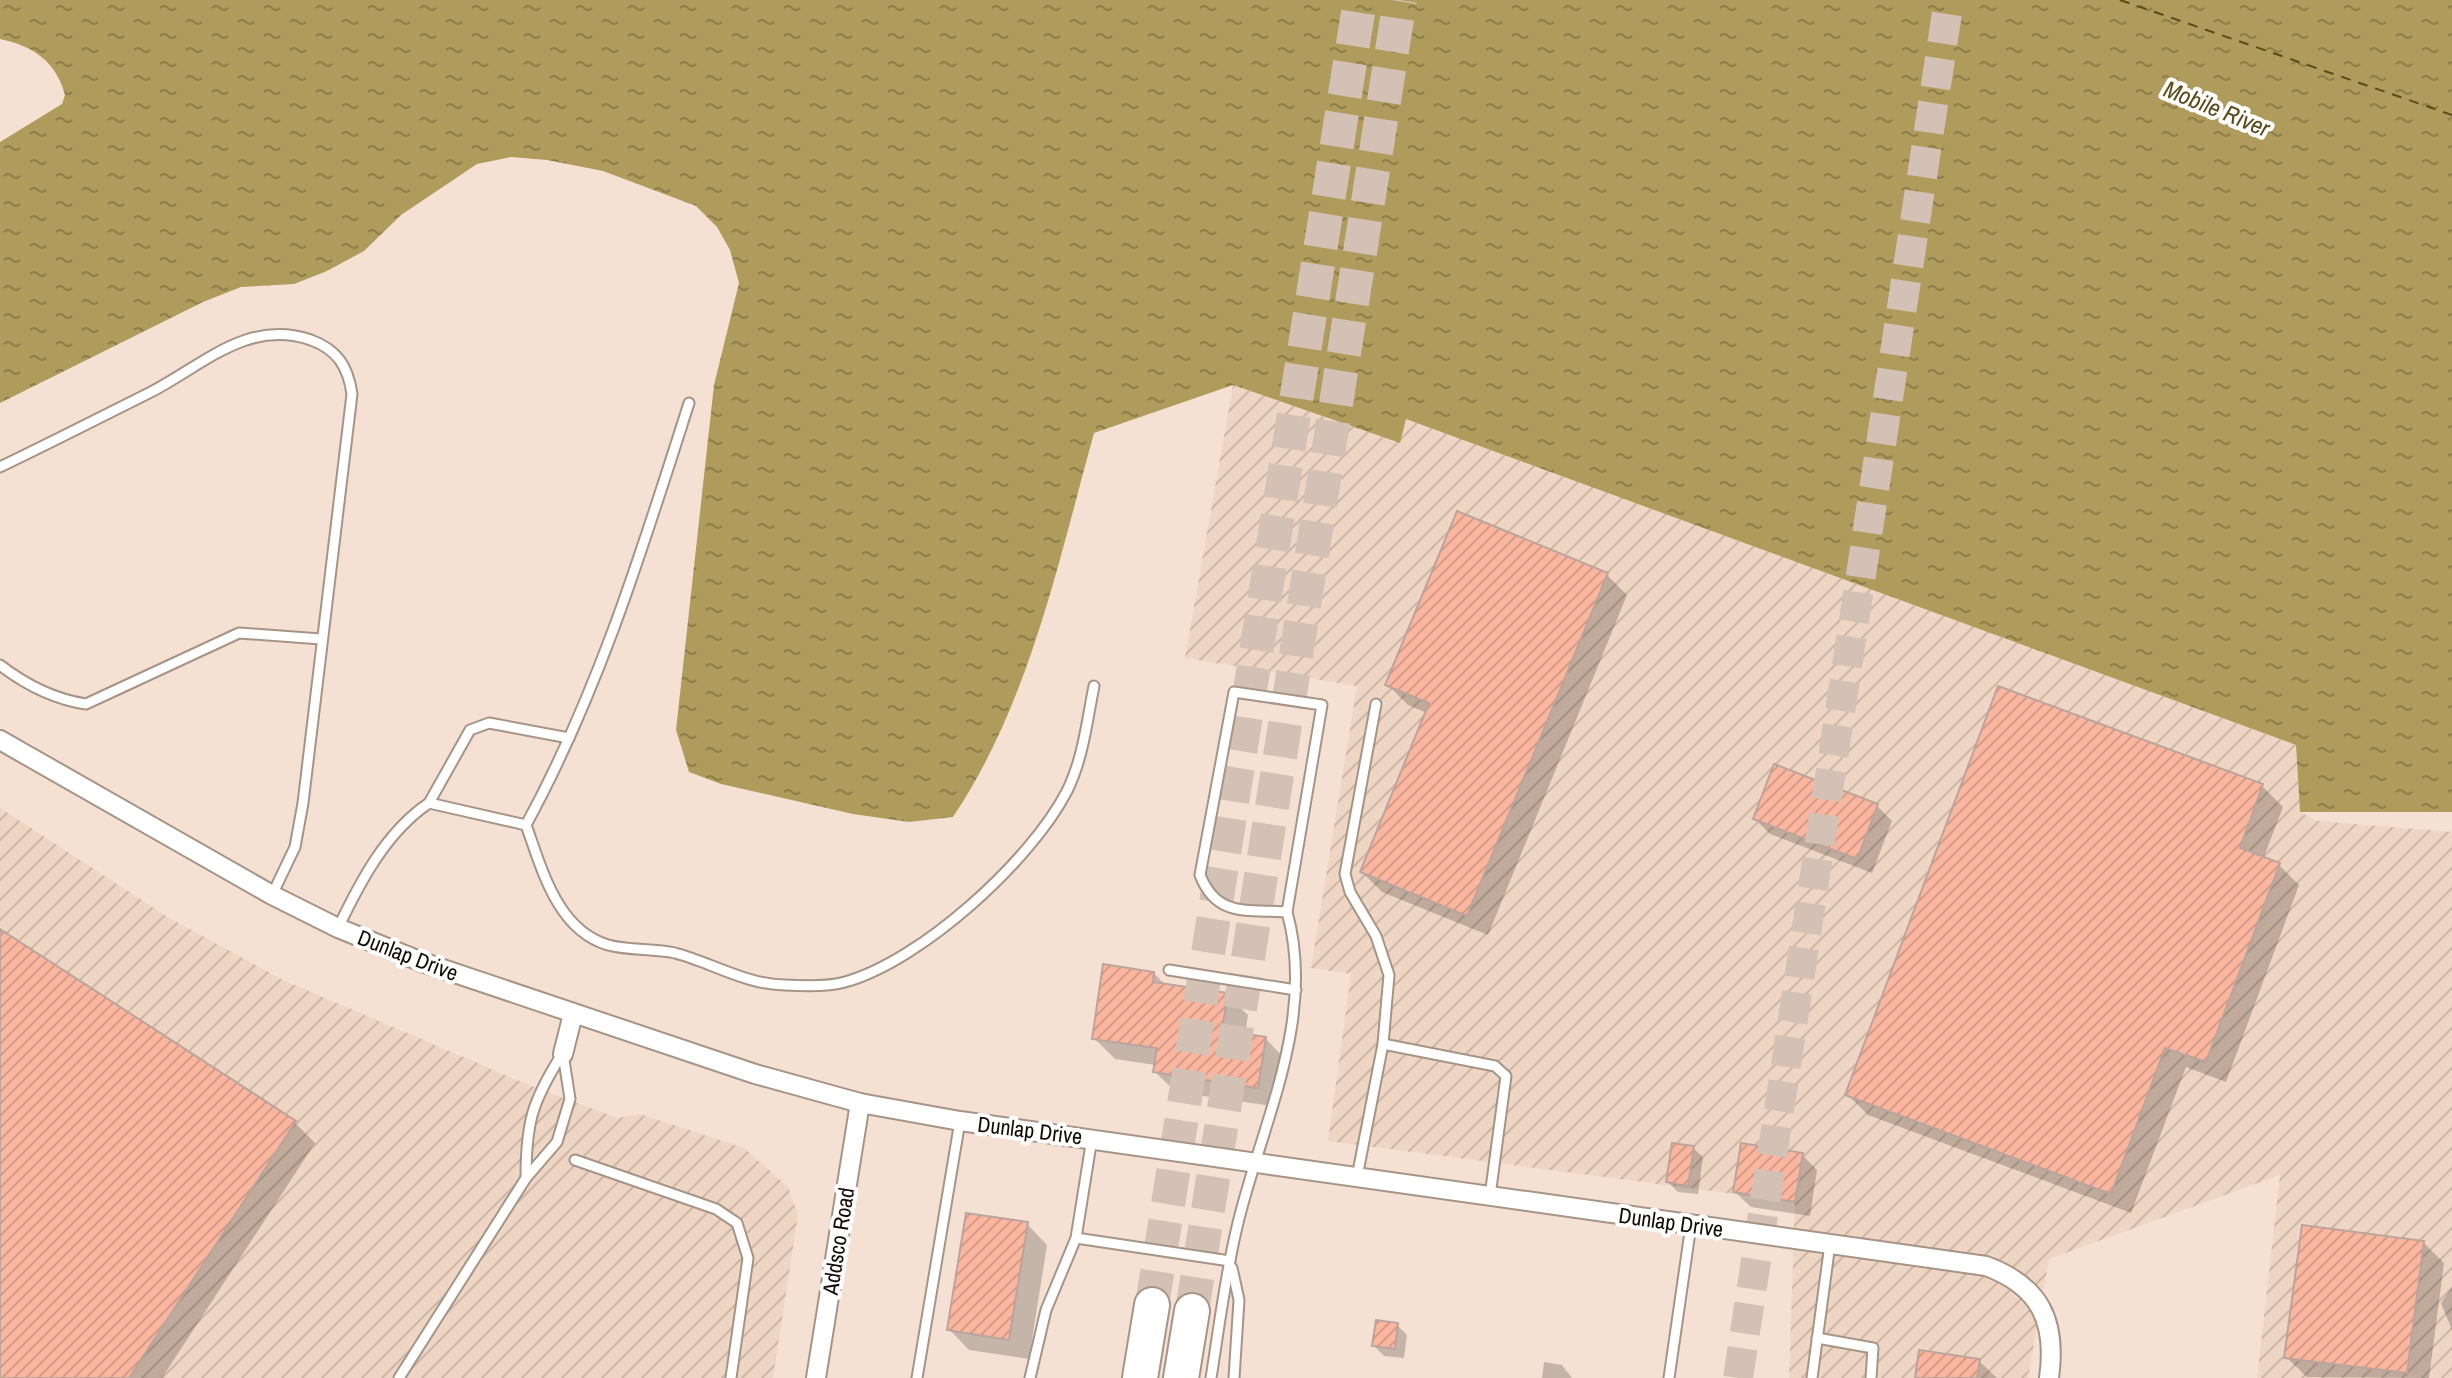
<svg xmlns="http://www.w3.org/2000/svg" width="2452" height="1378" font-family="'Archivo Narrow',sans-serif">
<defs>
<pattern id="industrial-furrows" width="10" height="10" patternUnits="userSpaceOnUse" patternTransform="scale(2)"><rect width="10" height="10" fill="#efd5c3"/><path d="M-1 1l2-2M0 10L10 0M9 11l2-2" fill="none" stroke="#ccb6a6"/></pattern>
<pattern id="water-ripples" width="26" height="14" patternUnits="userSpaceOnUse" patternTransform="scale(2)"><rect width="26" height="14" fill="#af9b5b"/><path d="M2 4q2-2 4 0t4 0M15 11q2-2 4 0t4 0" fill="none" stroke="#8d7d49"/></pattern>
<pattern id="building-hatch" width="6" height="6" patternUnits="userSpaceOnUse" patternTransform="scale(2)"><rect width="6" height="6" fill="#fbb6a0"/><path d="M-1 1l2-2M0 6l6-6M5 7l2-2" fill="none" stroke="#d69b88"/></pattern>
</defs>
<rect width="100%" height="100%" fill="#f5e1d4"/>
<g fill="url(#industrial-furrows)">
<polygon points="1233,385 1400,443 1405,418 2296,745 2300,812 2317,821 2452,832 2452,1378 2257,1378 2280,1175 2049,1259 2028,1378 1789,1378 1795,1202 1328,1141 1351,974 1311,968 1357,686 1185,658"/>
<polygon points="0,808 171,919 283,980 531,1086 618,1118 640,1114 744,1148 788,1187 798,1215 773,1378 0,1378"/>
</g>
<path fill="url(#water-ripples)" d="M 0,0 L 2452,0 L 2452,812 L 2300,812 L 2296,745 L 1406,419 L 1400,443 L 1233,385 L 1094,433 C 1058,563 1029,704 953,817 L 909,822 L 853,814 L 721,784 L 689,772 L 676,730 L 714,385 L 739,283 L 730,250 L 717,227 L 696,206 L 603,171 L 547,160 L 511,157 L 477,164 L 401,215 L 364,251 L 327,271 L 294,284 L 241,287 L 203,302 L 0,403 L 0,142 L 62,104 L 65,95 C 56,61 33,46 0,39 Z"/>
<g fill="#0003">
<polygon points="1607,575 1627,595 1488,935 1382,892 1362,872 1427,713 1408,705 1388,685"/>
<polygon points="2262,786 2283,807 2263,859 2279,865 2299,885 2226,1082 2186,1067 2131,1213 1868,1115 1848,1095"/>
<polygon points="1877,806 1892,821 1872,873 1770,834 1755,819"/>
<polygon points="0,931 294,1122 315,1143 162,1378 0,1378"/>
<polygon points="1154,973 1166,986 1227,995 1248,1015 1245,1035 1265,1038 1285,1059 1278,1107 1176,1092 1155,1072 1156,1065 1115,1059 1094,1038"/>
<polygon points="1693,1148 1703,1157 1698,1194 1678,1192 1668,1182"/>
<polygon points="1802,1155 1817,1170 1810,1216 1751,1207 1735,1192"/>
<polygon points="1027,1224 1047,1245 1029,1359 969,1350 949,1329"/>
<polygon points="2423,1242 2444,1263 2429,1378 2307,1377 2286,1357"/>
<polygon points="2452,1287 2452,1330 2441,1303"/>
<polygon points="1397,1325 1407,1335 1404,1358 1384,1356 1374,1346"/>
<polygon points="1979,1361 1997,1378 1917,1378"/>
<polygon points="1544,1362 1562,1365 1572,1378 1542,1378"/>
</g>
<g fill="none" stroke-linecap="round" stroke-linejoin="round">
<polyline stroke="#5a4b19" stroke-width="2" stroke-dasharray="10 8" stroke-linecap="butt" points="2120,0 2452,115"/>
</g>
<g fill="url(#building-hatch)" stroke="#bba49d" stroke-width="2">
<polygon points="1457,511 1608,573 1467,916 1360,872 1429,703 1385,685"/>
<polygon points="1998,686 2263,784 2240,848 2280,863 2206,1062 2165,1048 2111,1194 1845,1095"/>
<polygon points="1774,764 1878,804 1857,859 1753,819"/>
<polygon points="0,929 296,1121 129,1378 0,1378"/>
<polygon points="1103,964 1154,972 1153,982 1228,993 1222,1030 1266,1037 1258,1088 1153,1072 1157,1048 1092,1039"/>
<polygon points="1672,1143 1694,1146 1688,1186 1666,1182"/>
<polygon points="1741,1143 1803,1153 1795,1202 1733,1192"/>
<polygon points="966,1213 1028,1222 1009,1340 947,1330"/>
<polygon points="2302,1225 2424,1241 2407,1373 2284,1358"/>
<polygon points="1376,1320 1398,1323 1395,1349 1372,1346"/>
<polygon points="1919,1350 1980,1359 1977,1378 1915,1378"/>
</g>
<g fill="none" stroke-linecap="round" stroke-linejoin="round">
<polyline stroke="#d3c1b5" stroke-width="30" stroke-dasharray="30 15" stroke-linecap="butt" points="1738,1378 1949,0"/>
<g stroke="#d3c1b5" stroke-width="34" stroke-dasharray="34 17" stroke-linecap="butt">
<polyline points="1152,1305 1360,0"/>
<polyline points="1192,1311 1400,0"/>
</g>
<defs>
<g id="service">
<path d="M 689,403 C 643,547 599,691 526,825 C 542,869 557,930 608,945 C 630,951 653,948 675,953 C 710,962 747,985 785,985 C 803,986 828,987 845,982 C 921,961 1031,861 1067,791 C 1083,759 1087,721 1094,686"/>
<path d="M 0,467 C 50,443 99,418 149,393 C 201,367 247,318 311,340 C 338,350 348,367 352,394 L 303,803 L 295,847 L 272,895"/>
<path d="M 0,665 C 26,685 53,699 86,704 L 239,633 L 321,639"/>
<path d="M 1234,692 L 1322,705 L 1287,912 C 1247,909 1217,918 1200,875 Z"/>
<polyline points="429,803 470,730 489,723 569,738"/>
<path d="M 338,928 C 360,882 386,832 429,803 L 526,825"/>
<polyline points="1169,970 1296,990"/>
<polyline points="1383,1044 1495,1066 1506,1076 1490,1196"/>
<polyline points="575,1160 716,1209 737,1223 748,1258 731,1378"/>
<polyline points="1357,1177 1383,1044 1389,975 1376,936 1350,892 1345,874 1376,704"/>
<path d="M 526,1178 C 526,1122 532,1102 562,1054"/>
<polyline points="1076,1238 1230,1261"/>
<polyline points="1232,1268 1239,1300 1234,1378"/>
<polyline points="1817,1338 1873,1348 1871,1378"/>
<polyline points="399,1378 526,1178 557,1142 570,1099 563,1054"/>
<polyline points="917,1378 960,1121"/>
<polyline points="1030,1378 1046,1310 1076,1238 1092,1138"/>
<path d="M 1211,1378 C 1219,1328 1225,1277 1237,1227 C 1261,1124 1317,1020 1287,912"/>
<polyline points="1669,1378 1691,1225"/>
<polyline points="1812,1378 1830,1244"/>
</g>
<g id="minor">
<path d="M 0,740 L 272,895 L 338,928 L 422,962 L 755,1074 L 860,1103 L 960,1121 L 1986,1266 C 2040,1286 2057,1321 2049,1378"/>
<polyline points="563,1054 573,1014"/>
<polyline points="816,1378 860,1103"/>
</g>
<g id="motorway">
<polyline points="1140,1378 1152,1305"/>
<polyline points="1181,1378 1192,1311"/>
</g>
</defs>
<use href="#service" stroke="#a69487" stroke-width="13"/>
<use href="#minor" stroke="#a69487" stroke-width="22"/>
<use href="#motorway" stroke="#a69487" stroke-width="38"/>
<use href="#service" stroke="#fff" stroke-width="9"/>
<use href="#minor" stroke="#fff" stroke-width="18"/>
<use href="#motorway" stroke="#fff" stroke-width="34"/>
</g>
<g text-anchor="middle" dominant-baseline="central" stroke-width="8" stroke-linejoin="round" paint-order="stroke">
<g font-size="22" fill="#120c08" stroke="#fff">
<text transform="translate(408 955) rotate(21)">Dunlap Drive</text>
<text transform="translate(1030 1130) rotate(7)">Dunlap Drive</text>
<text transform="translate(1671 1222) rotate(8)">Dunlap Drive</text>
<text transform="translate(838 1241) rotate(-81)">Addsco Road</text>
</g>
<g font-size="24" font-style="italic" fill="#5a4b19" stroke="#fff">
<text transform="translate(2217 108) rotate(22)">Mobile River</text>
</g>
</g>
</svg>
